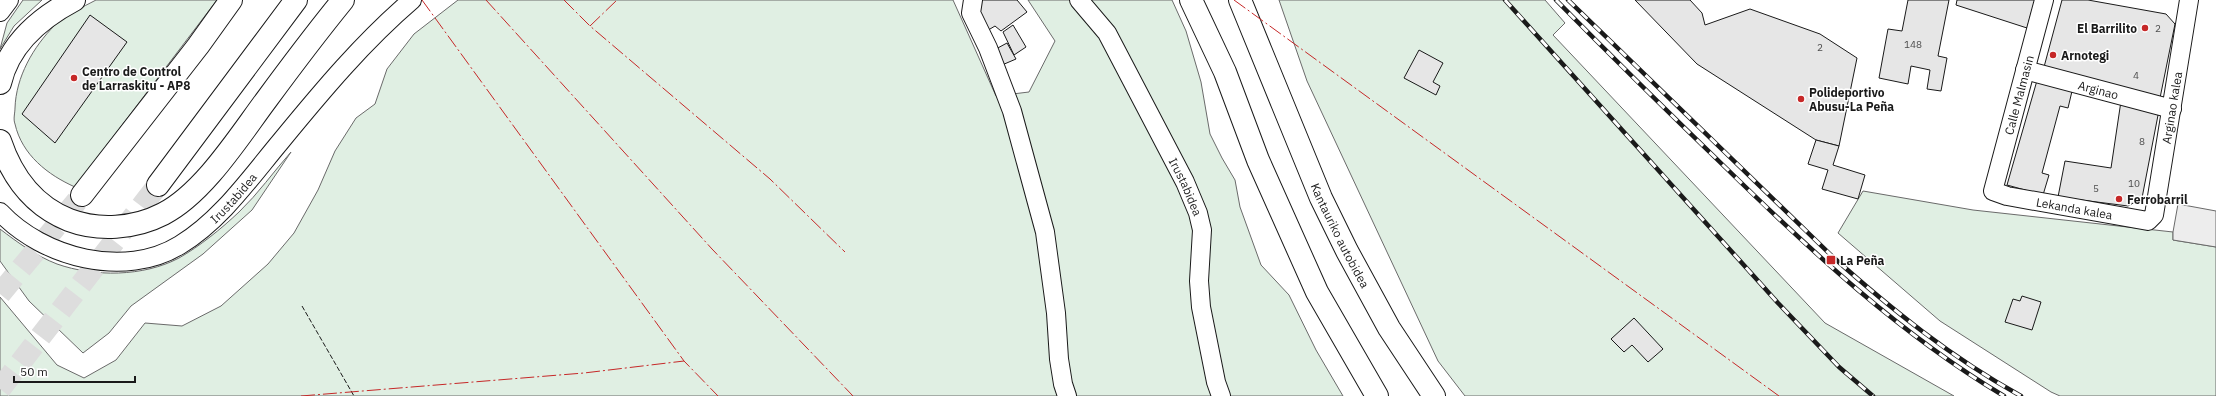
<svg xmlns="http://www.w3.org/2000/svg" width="2216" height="396" font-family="'IBM Plex Sans',sans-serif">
<rect width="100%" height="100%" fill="#fff"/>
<g fill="#e0efe3" stroke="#6a6a6a">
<polygon points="23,0 42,0 14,26 0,49 7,23"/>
<path d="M 96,0 L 217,0 L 75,187 C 48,175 22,155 15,124 C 13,119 15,113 15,108 C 16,77 33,47 55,25 C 65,15 83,7 96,0 Z"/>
<polygon points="458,0 953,0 996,96 1029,92 1055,41 1028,0 1172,0 1186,31 1201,82 1210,134 1222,158 1235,180 1240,207 1261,265 1289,295 1316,350 1343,396 0,396 0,297 57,365 84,378 116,360 145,323 182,326 221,306 268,264 294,233 318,190 335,151 356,118 375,104 387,69 414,34"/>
<polygon points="1279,0 1545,0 1565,23 1553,35 1825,323 1954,396 1465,396 1438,361 1307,81"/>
<path d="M 291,152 L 252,210 L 203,254 L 131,306 L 109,333 L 83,353 L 29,301 L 0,261 L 0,229 C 17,242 36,256 57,264 C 94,277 143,277 179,258 C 200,246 221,229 239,212 C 258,194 274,171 291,152 Z"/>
<polygon points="1863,191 1973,210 2173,232 2173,240 2216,247 2216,396 2060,396 2051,392 1940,321 1838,233"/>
</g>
<polygon fill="#ededed" stroke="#6a6a6a" points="2178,204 2216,211 2216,247 2173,240 2173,232"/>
<g fill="#e6e6e6" stroke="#1a1a1a">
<polygon points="978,0 1017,0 1027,12 1001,31 995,26 985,32 976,13"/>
<polygon points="1635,0 1690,0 1702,13 1705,25 1750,9 1820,34 1857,58 1839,146 1816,140 1697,64"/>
<polygon points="1908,0 1949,0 1938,56 1947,58 1941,91 1927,89 1930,70 1911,66 1908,84 1879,78 1888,29 1902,31"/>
<polygon points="1957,0 2035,0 2027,28 1956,5"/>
<polygon points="2062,0 2088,0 2166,14 2175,24 2160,98 2044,67"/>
<polygon points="90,15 127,42 55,143 22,114"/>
<polygon points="1013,25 1026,47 1014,55 1003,32"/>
<polygon points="1007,43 1016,59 1002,65 994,50"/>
<polygon points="1419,50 1443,63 1433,82 1440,86 1436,95 1404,78"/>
<polygon points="2038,77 2073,87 2068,108 2060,106 2042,173 2049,175 2043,195 2007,185"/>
<polygon points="2121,101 2159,110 2142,198 2128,206 2058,197 2065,161 2111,168"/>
<polygon points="1816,140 1839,146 1833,165 1865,175 1858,199 1822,189 1828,170 1808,164"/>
<polygon points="2022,296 2041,302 2032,330 2005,322 2013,299 2020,301"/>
<polygon points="1634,318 1663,349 1648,362 1632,345 1624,352 1611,339"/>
</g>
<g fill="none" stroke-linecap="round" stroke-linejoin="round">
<g stroke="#ddd" stroke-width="22" stroke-dasharray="22 11" stroke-linecap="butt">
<polyline points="0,294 82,195"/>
<polyline points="0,389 158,185"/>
</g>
<defs>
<g id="minor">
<polyline points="973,0 971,13 988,48 1012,111 1045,232 1056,313 1059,359 1063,384 1067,396"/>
<path id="s1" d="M 1079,0 L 1107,33 L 1185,182 L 1198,213 L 1202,230 L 1199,281 L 1201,307 L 1216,382 L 1221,396"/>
<path id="s2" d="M 2044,0 L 1993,191 L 2007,196 L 2148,221 L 2154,215 L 2189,0"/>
<polyline points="0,12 9,0"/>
<path id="s3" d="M 2025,70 L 2172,109"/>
<path id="s4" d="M 0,212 C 43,258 125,279 180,245 C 221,220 250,178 281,141 C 322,91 363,42 412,0"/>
</g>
<g id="highway">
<polyline points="1191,0 1225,72 1258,160 1317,292 1377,396"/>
<path id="s5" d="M 1240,0 L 1321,198 L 1347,251 L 1389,328 L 1434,396"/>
<path d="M 0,83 C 9,44 40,18 74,0"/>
<path d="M 0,141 C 12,177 34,206 69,220 C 98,231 134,229 163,214 C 204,193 240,135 267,99 C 292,65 317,32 343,0"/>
<polyline points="158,185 296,0"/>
<polyline points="82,195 198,46 231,0"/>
</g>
</defs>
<use href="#minor" stroke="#1a1a1a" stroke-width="20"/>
<use href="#highway" stroke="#1a1a1a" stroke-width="24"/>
<use href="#minor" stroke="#fff" stroke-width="18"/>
<use href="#highway" stroke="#fff" stroke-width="22"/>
<defs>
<g id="rail">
<polyline points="1505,0 1778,303 1839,367 1873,396"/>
<path d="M 1556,0 C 1612,57 1669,113 1726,168 C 1812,252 1900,334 2004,396"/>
<path d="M 1568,0 L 1833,257 C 1891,309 1952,358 2021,396"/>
</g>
</defs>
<use href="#rail" stroke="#1a1a1a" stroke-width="4.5"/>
<use href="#rail" stroke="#fff" stroke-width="3" stroke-dasharray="9" stroke-linecap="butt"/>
<polyline stroke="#1a1a1a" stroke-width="1" stroke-dasharray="5 2" stroke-linecap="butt" points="302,306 354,396"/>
<g stroke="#c62828" stroke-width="1" stroke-dasharray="14 3 2 3" stroke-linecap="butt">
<polyline points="422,0 684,361 718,396"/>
<polyline points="486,0 712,249 853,396"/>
<polyline points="564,0 590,26 770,179 845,252"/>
<polyline points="1234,0 1779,396"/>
<polyline points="590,26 617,0"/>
<polyline points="301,396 584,373 684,361"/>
</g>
</g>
<g fill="#c62828" stroke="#fff" stroke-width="1.5">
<circle cx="2145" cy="28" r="4"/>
<circle cx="2053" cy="55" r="4"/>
<circle cx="74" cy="78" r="4"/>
<circle cx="1801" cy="99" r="4"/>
<circle cx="2119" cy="199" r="4"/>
<rect x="1826" y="255" width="10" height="10" rx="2"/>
</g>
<g text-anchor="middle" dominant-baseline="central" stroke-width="3" stroke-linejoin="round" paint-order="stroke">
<g font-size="10" fill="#4d4d4d">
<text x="2158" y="28">2</text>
<text x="1913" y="44">148</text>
<text x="1820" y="47">2</text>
<text x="2136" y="75">4</text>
<text x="2142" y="141">8</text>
<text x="2134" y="183">10</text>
<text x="2096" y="188">5</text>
</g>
<g font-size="12" font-weight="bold" fill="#1a1a1a" stroke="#fff" text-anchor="start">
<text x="2137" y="28" text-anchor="end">El Barrilito</text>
<text x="2061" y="55">Arnotegi</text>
<text x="82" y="71">Centro de Control<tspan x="82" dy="14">de Larraskitu - AP8</tspan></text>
<text x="1809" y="92">Polideportivo<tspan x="1809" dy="14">Abusu-La Peña</tspan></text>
<text x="2127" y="199">Ferrobarril</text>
<text x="1840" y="260">La Peña</text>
</g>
<g font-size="12" fill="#1a1a1a" stroke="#fff">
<text stroke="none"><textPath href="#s3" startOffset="76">Arginao</textPath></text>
<text transform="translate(2019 95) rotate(-75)">Calle Malmasin</text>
<text stroke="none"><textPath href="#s2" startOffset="473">Arginao kalea</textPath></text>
<text stroke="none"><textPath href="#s1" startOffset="216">Irustabidea</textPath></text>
<text stroke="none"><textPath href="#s4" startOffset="268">Irustabidea</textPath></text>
<text stroke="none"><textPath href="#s2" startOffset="281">Lekanda kalea</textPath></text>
<text stroke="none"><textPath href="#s5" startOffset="256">Kantauriko autobidea</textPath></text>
</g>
</g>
<path d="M14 376v6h121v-6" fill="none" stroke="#1a1a1a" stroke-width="2"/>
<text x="20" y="376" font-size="12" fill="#1a1a1a" stroke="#ffffff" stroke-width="3" paint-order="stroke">50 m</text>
</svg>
